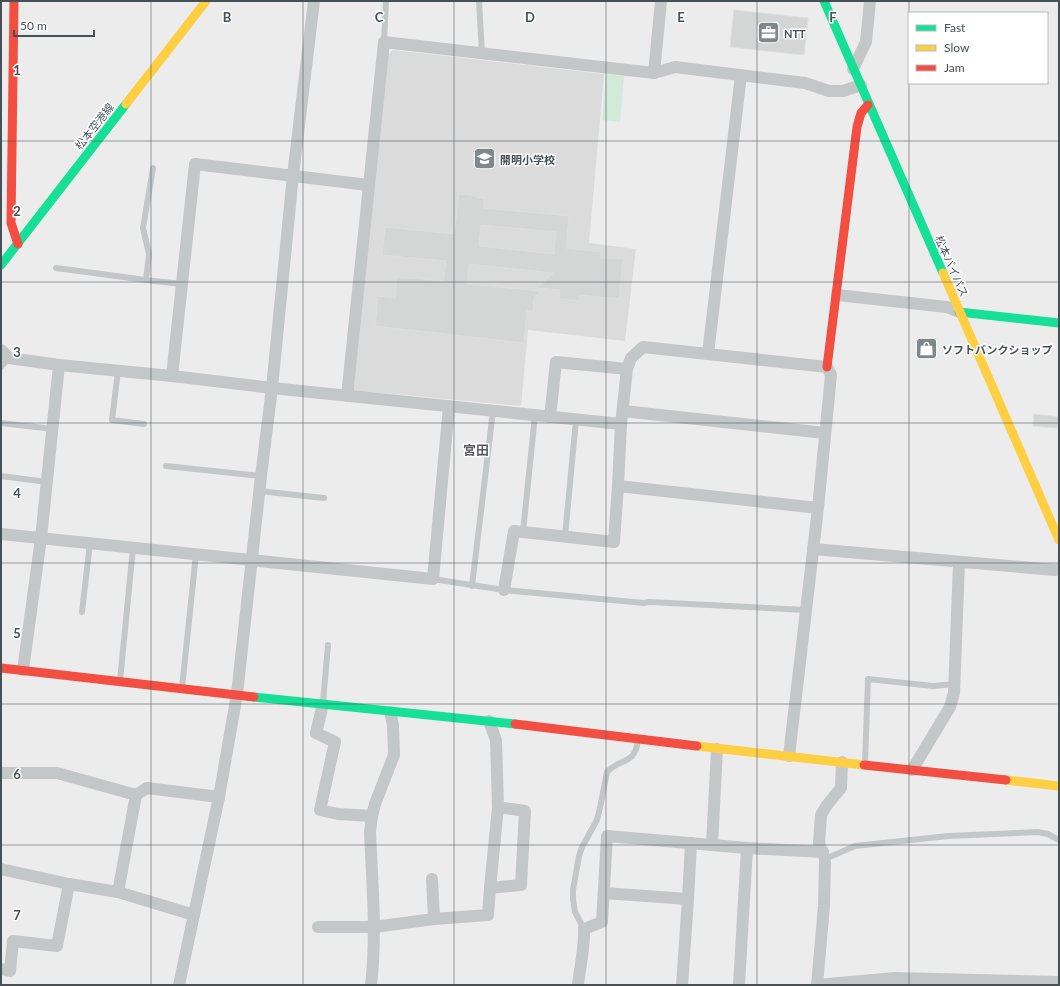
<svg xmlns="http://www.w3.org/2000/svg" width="1060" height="986" font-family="Lato,'Noto Sans JP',sans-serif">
<rect width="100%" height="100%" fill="#edecec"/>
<polygon fill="#dbdbdc" points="393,50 604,74 589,243 636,249 625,341 528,330 521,406 371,392 370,394 350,392 384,58"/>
<polygon fill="#d2ebd9" points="606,74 624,76 620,122 602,120"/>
<g fill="#d4d5d5" stroke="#dededf" fill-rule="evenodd">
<polygon points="734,10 808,18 804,55 730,47"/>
<path d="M 459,194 L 477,196 L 477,198 L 484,198 L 484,208 L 569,216 L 566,248 L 601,252 L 601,258 L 623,259 L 619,299 L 580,295 L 580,301 L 559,299 L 560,290 L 537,288 L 553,273 L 469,264 L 467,284 L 541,291 L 534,298 L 533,311 L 527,311 L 524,343 L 375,326 L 378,296 L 395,298 L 397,277 L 443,281 L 446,261 L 382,255 L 385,227 L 454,234 ZM 481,225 L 556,232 L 554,254 L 479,246 Z"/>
<polygon points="1034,414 1059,417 1058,428 1033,426"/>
</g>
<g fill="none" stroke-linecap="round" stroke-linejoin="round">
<g stroke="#c4c7c8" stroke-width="6">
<polyline points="479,1 482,53"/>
<polyline points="384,42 386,1"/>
<polyline points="153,168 143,228 149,254 146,280 182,284"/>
<polyline points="56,268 146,280"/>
<polyline points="1,367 9,358"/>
<polyline points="118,371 112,420 144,424"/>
<polyline points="1,423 53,429"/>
<polyline points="166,466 261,476"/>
<polyline points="1,476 47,482"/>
<polyline points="259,491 324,498"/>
<polyline points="523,532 535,415"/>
<polyline points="565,536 576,420"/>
<polyline points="433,579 504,590 644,603 649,602 806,610"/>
<polyline points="472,586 493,411"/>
<polyline points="82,612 90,543"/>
<polyline points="120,681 133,548"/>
<polyline points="182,688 196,554"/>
<polyline points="323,702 328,645"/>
<polyline points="865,764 868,679 933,686 955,684"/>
<polyline points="825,859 855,846 948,836 1038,832 1048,834 1059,840"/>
<path d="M 584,929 L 575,912 L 573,899 L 573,890 L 579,856 L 582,847 L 597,820 L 600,808 L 607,772 C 621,757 634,766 638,741"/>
</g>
<g stroke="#c4c7c8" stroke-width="12">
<polyline points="853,69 866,42 870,1"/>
<polyline points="654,73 661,1"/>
<polyline points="837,295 947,307 959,312"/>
<polyline points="1,350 9,358 59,365 172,376 272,388 621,424"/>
<polyline points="708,354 741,75"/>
<polyline points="172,376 195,164 368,185"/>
<polyline points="347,396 384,42 654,73 675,67 805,83 829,91 843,91 861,85"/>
<polyline points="623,411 825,433"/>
<polyline points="550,417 556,362 627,369"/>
<polyline points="1,534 433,579 449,406"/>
<polyline points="813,549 1055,570 1059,569"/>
<polyline points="504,590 514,531 614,542 618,486"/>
<polyline points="23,670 41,538 59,365"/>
<polyline points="323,704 316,733 335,742 320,810 338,814 372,816"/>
<polyline points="789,756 818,508 831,375 827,367 643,347 631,358 627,369 621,424 618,486 818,508"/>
<polyline points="912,770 950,707 954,693 959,563"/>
<polyline points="1,773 57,773 136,795 147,788 219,797"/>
<polyline points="712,845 717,749"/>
<polyline points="1,869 69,884 118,892 194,915"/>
<polyline points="432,879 434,919"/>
<polyline points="490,888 498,807"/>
<polyline points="118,892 136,795"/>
<polyline points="604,893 688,899 682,985"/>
<polyline points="688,899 691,843"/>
<polyline points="318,927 374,927 434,919 488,915 490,888 521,885 525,811 498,807 496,740 489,721"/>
<polyline points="1,969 10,971 13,941 57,946 69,884"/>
<polyline points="179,985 219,797 237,694 261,476 272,388 293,175 314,1"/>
<path d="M 371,985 C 377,934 372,882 370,831 L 372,816 L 375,804 L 394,755 L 393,725 L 390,712"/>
<path d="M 578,985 C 580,966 585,947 584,929 L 602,922 L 607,836 L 747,848 L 823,852"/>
<polyline points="739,985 747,848"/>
<polyline points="817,985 895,978 1059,982"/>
<polyline points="817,985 824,906 825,859 819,843 821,815 827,805 841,788 842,762"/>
</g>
<g stroke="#16e098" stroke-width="9">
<polyline points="824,1 943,273"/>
<polyline points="1,265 126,104"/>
<polyline points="959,312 1059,323"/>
<polyline points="254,697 515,724"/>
</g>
<g stroke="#ffcf43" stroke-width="9">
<polyline points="126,104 206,1"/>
<polyline points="943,273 1059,540"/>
<polyline points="697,746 864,765"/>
<polyline points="1006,780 1059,786"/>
</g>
<g stroke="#f24e42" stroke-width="9">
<polyline points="14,1 11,223 18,244"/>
<polyline points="827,367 857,127 861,113 868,105"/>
<polyline points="1,668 254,697"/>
<polyline points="515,724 697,746"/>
<polyline points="864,765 1006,780"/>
</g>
</g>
<path fill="none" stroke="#455157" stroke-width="1" stroke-opacity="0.55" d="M 151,1 L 151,985M 303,1 L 303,985M 454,1 L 454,985M 606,1 L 606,985M 757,1 L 757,985M 909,1 L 909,985M 1,141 L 1059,141M 1,282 L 1059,282M 1,423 L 1059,423M 1,563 L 1059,563M 1,704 L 1059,704M 1,845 L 1059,845"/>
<defs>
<symbol id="office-square" viewBox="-11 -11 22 22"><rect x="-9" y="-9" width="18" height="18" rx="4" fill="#80878b" stroke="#fff"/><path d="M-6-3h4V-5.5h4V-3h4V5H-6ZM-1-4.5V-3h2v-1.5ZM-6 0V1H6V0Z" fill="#fff"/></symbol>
<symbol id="school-square" viewBox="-11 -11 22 22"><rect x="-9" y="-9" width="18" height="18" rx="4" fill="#80878b" stroke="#fff"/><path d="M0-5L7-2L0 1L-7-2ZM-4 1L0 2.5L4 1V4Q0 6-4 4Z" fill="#fff"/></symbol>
<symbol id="shop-square" viewBox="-11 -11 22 22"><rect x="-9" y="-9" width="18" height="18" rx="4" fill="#80878b" stroke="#fff"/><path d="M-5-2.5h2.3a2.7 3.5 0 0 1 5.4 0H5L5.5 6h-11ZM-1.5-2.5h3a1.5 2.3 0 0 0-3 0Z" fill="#fff"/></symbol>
</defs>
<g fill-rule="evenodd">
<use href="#office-square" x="756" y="20" width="25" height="25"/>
<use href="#school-square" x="472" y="146" width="25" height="25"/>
<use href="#shop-square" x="914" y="336" width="25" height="25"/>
</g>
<g text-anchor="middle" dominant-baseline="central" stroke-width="3" stroke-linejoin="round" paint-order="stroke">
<g font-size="11" font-weight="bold" fill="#455157" stroke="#fff" text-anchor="start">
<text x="784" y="33">NTT</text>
<text x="500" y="159">開明小学校</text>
<text x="942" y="349">ソフトバンクショップ</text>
</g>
<g font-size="11" fill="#455157" stroke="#fff">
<text transform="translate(94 126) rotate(-52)">松本空港線</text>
<text transform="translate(952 266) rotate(66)">松本バイパス</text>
</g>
<g font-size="13" font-weight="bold" fill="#595d60" stroke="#fff">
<text x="476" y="450">宮田</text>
</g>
</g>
<g font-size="13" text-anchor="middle" font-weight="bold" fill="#455157" stroke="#fff" stroke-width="3" stroke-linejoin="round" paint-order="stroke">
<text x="227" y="22">B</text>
<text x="379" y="22">C</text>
<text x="530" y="22">D</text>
<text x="681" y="22">E</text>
<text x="833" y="22">F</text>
<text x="17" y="75">1</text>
<text x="17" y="216">2</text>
<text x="17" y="357">3</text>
<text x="17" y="498">4</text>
<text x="17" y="638">5</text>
<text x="17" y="779">6</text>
<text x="17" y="920">7</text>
</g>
<rect width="1060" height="986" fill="none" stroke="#455157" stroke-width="4"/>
<rect x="908" y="12" width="140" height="72" fill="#ffffff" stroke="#b5b9bc"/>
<rect x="916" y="25" width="20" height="6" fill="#16e098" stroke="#b5b9bc"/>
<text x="944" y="32" font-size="12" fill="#455157">Fast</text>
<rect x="916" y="45" width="20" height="6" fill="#ffcf43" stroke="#b5b9bc"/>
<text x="944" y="52" font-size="12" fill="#455157">Slow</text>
<rect x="916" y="65" width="20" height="6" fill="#f24e42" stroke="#b5b9bc"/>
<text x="944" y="72" font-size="12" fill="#455157">Jam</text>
<path d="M14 30v6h80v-6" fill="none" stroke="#455157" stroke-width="2"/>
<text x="20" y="30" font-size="12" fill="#455157" stroke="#ffffff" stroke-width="3" paint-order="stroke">50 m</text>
</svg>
